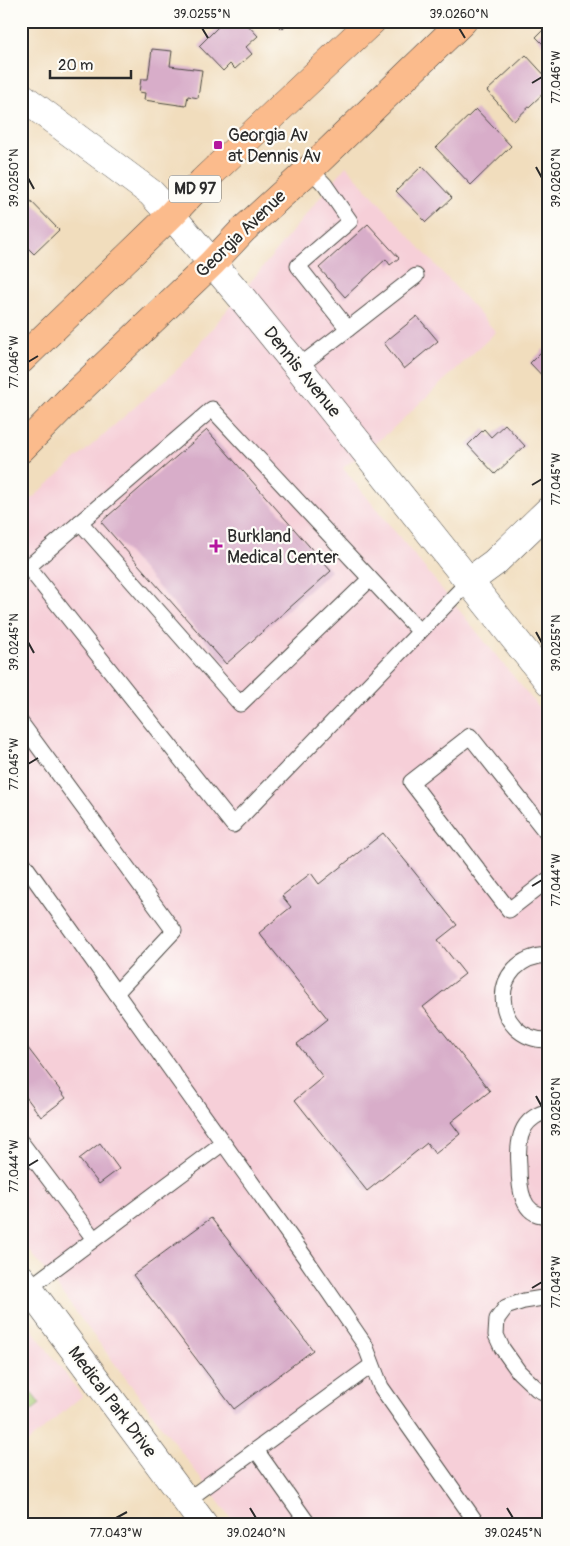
<svg xmlns="http://www.w3.org/2000/svg" width="570" height="1546" font-family="Pangolin,sans-serif">
<rect width="100%" height="100%" fill="#fdfcf7"/>
<filter id="ink" filterUnits="userSpaceOnUse"><feTurbulence type="fractalNoise" baseFrequency=".02" numOctaves="2"/><feDisplacementMap in="SourceGraphic" scale="10" xChannelSelector="R" yChannelSelector="G"/><feConvolveMatrix kernelMatrix="1 2 1 2 8 2 1 2 1" color-interpolation-filters="sRGB"/></filter>
<filter id="wash" filterUnits="userSpaceOnUse"><feTurbulence type="fractalNoise" baseFrequency=".0096" numOctaves="4" result="noise"/><feDisplacementMap in="SourceGraphic" scale="20" xChannelSelector="R" yChannelSelector="G"/><feGaussianBlur stdDeviation="1.12" result="paint"/><feColorMatrix in="noise" values="0 0 0 0 0 0 0 0 0 0 0 0 0 0 0 0 0 1.4 0 .05"/><feComposite in="paint" operator="in"/></filter>
<g filter="url(#wash)">
<rect width="100%" height="100%" fill="#f1ddbd"/>
<g fill="#f6cfd8">
<polygon points="346,166 496,332 388,433 343,468 549,720 549,1525 236,1525 21,1239 21,508 181,366"/>
<polygon points="21,1315 82,1396 21,1448"/>
</g>
<polygon fill="#a7cc76" stroke="#697c50" points="21,1380 40,1404 21,1419"/>
<g id="blocks">
<g fill="#d8adc9">
<polygon points="224,21 244,21 258,36 246,47 252,54 235,69 230,64 223,71 199,46"/>
<polygon points="274,21 290,21 282,29"/>
<polygon points="549,24 549,50 536,37"/>
<polygon points="152,49 172,51 170,66 202,70 198,98 188,96 186,106 144,100 145,93 139,92 141,79 148,79"/>
<polygon points="526,55 549,80 549,88 514,121 487,91"/>
<polygon points="476,109 511,146 471,185 436,148"/>
<polygon points="422,166 452,198 426,222 396,191"/>
<polygon points="21,192 22,192 59,230 34,254 21,241"/>
<polygon points="368,224 399,258 390,265 386,259 345,297 319,268"/>
<polygon points="417,316 438,341 404,369 384,343"/>
<polygon points="544,349 549,354 549,383 530,363"/>
<polygon points="505,424 525,446 495,474 468,445 484,429 491,437"/>
<polygon points="207,430 331,571 226,664 101,522"/>
<polygon points="383,833 457,925 438,940 465,974 423,1007 490,1091 451,1122 460,1134 435,1154 427,1143 367,1191 295,1100 323,1077 297,1044 328,1019 259,933 291,907 282,896 311,873 319,884"/>
<polygon points="21,1039 66,1098 41,1117 21,1090"/>
<polygon points="100,1143 119,1169 99,1184 79,1159"/>
<polygon points="211,1218 313,1350 234,1409 133,1275"/>
</g>
</g>
</g>
<g filter="url(#ink)">
<use href="#blocks" fill-opacity="0" stroke="#494641" stroke-width="1"/>
<g fill="none" stroke-linecap="round" stroke-linejoin="round">
<defs>
<g id="service">
<polyline points="310,169 325,185 350,221 298,266 348,329 416,276"/>
<polyline points="298,367 348,329"/>
<polyline points="80,522 240,704 370,579"/>
<polyline points="420,632 212,409 28,567 233,825 468,582"/>
<polyline points="21,723 174,931 116,993"/>
<polyline points="549,836 470,736 411,782 509,910 549,879"/>
<polyline points="21,860 304,1256 365,1345 381,1387 478,1525"/>
<path d="M 549,955 C 486,957 490,1041 549,1040"/>
<path d="M 549,1111 C 538,1114 530,1118 524,1128 C 518,1139 518,1154 519,1166 C 519,1186 521,1218 549,1215"/>
<polyline points="21,1142 94,1239"/>
<polyline points="29,1288 223,1143"/>
<polyline points="549,1297 524,1301 506,1307 497,1319 496,1335 502,1348 519,1372 537,1389 549,1395"/>
<polyline points="256,1450 309,1525"/>
<polyline points="186,1501 372,1365"/>
</g>
<polyline id="minor" points="468,582 494,563 549,510"/>
<g id="tertiary">
<polyline points="21,96 151,193 171,215 242,298 298,367 549,682"/>
<polyline points="21,1278 204,1525"/>
</g>
<g id="primary">
<polyline points="21,360 171,215 203,181 372,21"/>
<polyline points="21,449 72,397 212,263 243,230 310,169 463,21"/>
</g>
</defs>
<use href="#service" stroke="#494641" stroke-width="17"/>
<use href="#minor" stroke="#494641" stroke-width="29"/>
<use href="#tertiary" stroke="#494641" stroke-width="29"/>
<use href="#primary" stroke="#494641" stroke-width="29"/>
<use href="#service" stroke="#fff" stroke-width="15"/>
<use href="#minor" stroke="#fff" stroke-width="28"/>
<use href="#tertiary" stroke="#fff" stroke-width="28"/>
<use href="#primary" stroke="#fbbb8c" stroke-width="28"/>
</g>
</g>
<path fill="none" stroke="#2b2b2b" stroke-width="2" d="M 202,28 L 208,38M 459,28 L 465,38M 532,83 L 542,77M 536,167 L 542,178M 28,178 L 34,189M 28,362 L 38,356M 532,485 L 542,479M 536,632 L 542,643M 28,642 L 34,653M 28,764 L 38,758M 532,886 L 542,880M 536,1096 L 542,1107M 28,1166 L 38,1160M 532,1288 L 542,1282M 250,1508 L 256,1518M 507,1508 L 513,1518M 116,1518 L 127,1512"/>
<g fill="#b5179e" stroke="#fdfcf7" stroke-width="2">
<rect x="213" y="140" width="10" height="10" rx="2.5"/>
<path d="M213.5 538.5h5v5h5v5h-5v5h-5v-5h-5v-5h5z"/>
</g>
<g text-anchor="middle" dominant-baseline="central" stroke-width="4.5" stroke-linejoin="round" paint-order="stroke">
<rect fill="#fdfcf7" stroke="#6a6a68" stroke-width="1" x="169" y="175.5" width="52" height="27" rx="4"/>
<g font-size="16" font-weight="bold" fill="#2b2b2b">
<text x="195" y="189">MD 97</text>
</g>
<g font-size="18" fill="#2b2b2b" stroke="#fdfcf7" text-anchor="start">
<text x="228" y="135">Georgia Av<tspan x="228" dy="21">at Dennis Av</tspan></text>
<text x="227" y="536">Burkland<tspan x="227" dy="21">Medical Center</tspan></text>
</g>
<g font-size="18" fill="#2b2b2b" stroke="#fdfcf7">
<text transform="translate(241 234) rotate(-44)">Georgia Avenue</text>
<text transform="translate(302 372) rotate(51)">Dennis Avenue</text>
<text transform="translate(112 1402) rotate(53)">Medical Park Drive</text>
</g>
</g>
<rect width="570" height="1546" fill="none" stroke="#fdfcf7" stroke-width="55"/>
<path d="M50 70v8h81v-8" fill="none" stroke="#2b2b2b" stroke-width="2.5"/>
<text x="58" y="70" font-size="15" fill="#2b2b2b" stroke="#fdfcf7" stroke-width="4" paint-order="stroke">20 m</text>
<rect x="28" y="28" width="514" height="1490" fill="none" stroke="#2b2b2b" stroke-width="2"/>
<g font-size="12" text-anchor="middle" fill="#2b2b2b">
<text x="202" y="18">39.0255°N</text>
<text x="459" y="18">39.0260°N</text>
<text transform="translate(556 77) rotate(-90)" y="4">77.046°W</text>
<text transform="translate(14 178) rotate(-90)" y="4">39.0250°N</text>
<text transform="translate(556 178) rotate(-90)" y="4">39.0260°N</text>
<text transform="translate(14 362) rotate(-90)" y="4">77.046°W</text>
<text transform="translate(556 479) rotate(-90)" y="4">77.045°W</text>
<text transform="translate(14 642) rotate(-90)" y="4">39.0245°N</text>
<text transform="translate(556 643) rotate(-90)" y="4">39.0255°N</text>
<text transform="translate(14 764) rotate(-90)" y="4">77.045°W</text>
<text transform="translate(556 880) rotate(-90)" y="4">77.044°W</text>
<text transform="translate(556 1107) rotate(-90)" y="4">39.0250°N</text>
<text transform="translate(14 1166) rotate(-90)" y="4">77.044°W</text>
<text transform="translate(556 1282) rotate(-90)" y="4">77.043°W</text>
<text x="116" y="1537">77.043°W</text>
<text x="256" y="1537">39.0240°N</text>
<text x="513" y="1537">39.0245°N</text>
</g>
</svg>
